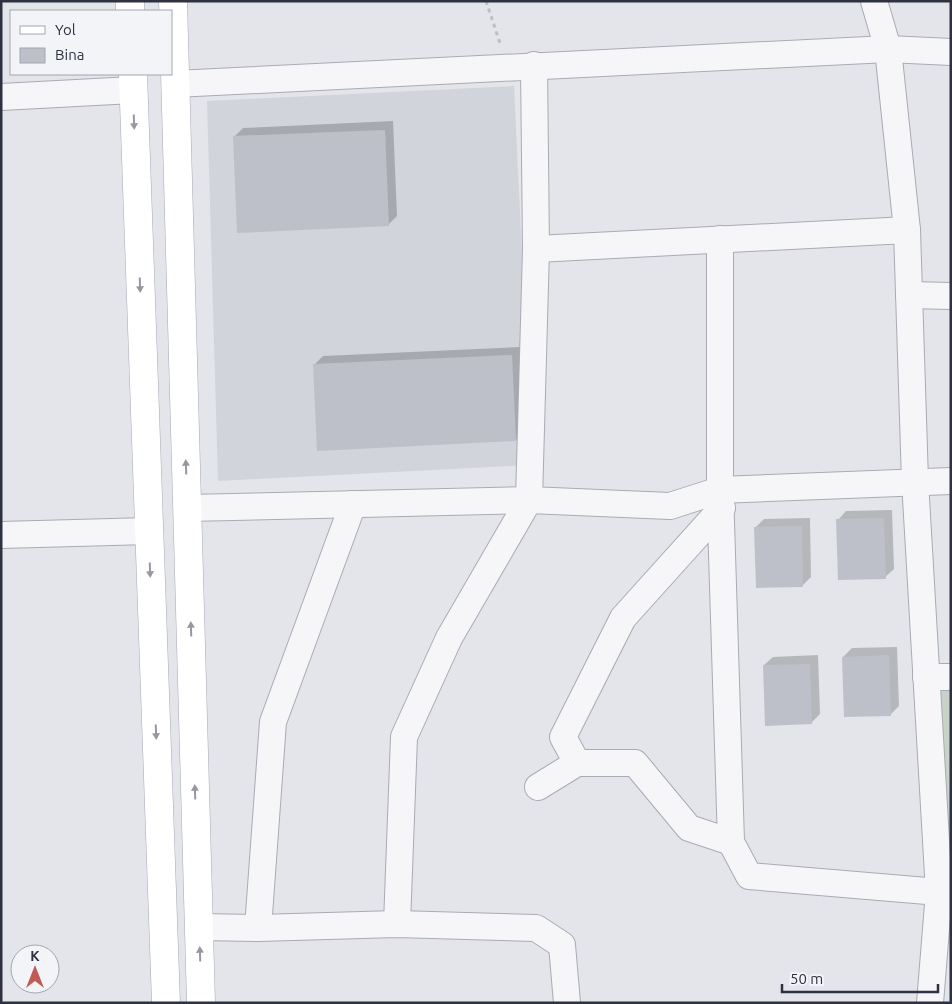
<svg xmlns="http://www.w3.org/2000/svg" width="952" height="1004" font-family="Ubuntu,sans-serif">
<rect width="100%" height="100%" fill="#e4e5ea"/>
<polygon fill="#d2d4dc" points="514,86 532,465 218,481 207,101"/>
<polygon fill="#c7d3c6" points="941,691 951,691 951,863 947,862"/>
<g fill="#0003">
<polygon points="393,121 397,216 389,224 234,137 243,128"/>
<polygon points="520,347 524,431 516,440 314,365 323,356"/>
<polygon points="892,510 894,569 885,577 838,520 846,511"/>
<polygon points="810,518 811,577 803,585 755,528 764,519"/>
<polygon points="897,647 899,706 890,715 843,657 852,648"/>
<polygon points="818,655 820,714 811,723 764,665 773,657"/>
</g>
<g fill="#bec0c9">
<polygon points="385,130 389,226 237,233 233,136"/>
<polygon points="512,355 516,441 317,451 313,364"/>
<polygon points="884,518 886,579 838,580 836,519"/>
<polygon points="802,526 803,587 756,588 754,527"/>
<polygon points="889,655 891,716 844,717 842,657"/>
<polygon points="810,664 812,724 765,726 763,665"/>
</g>
<g fill="none" stroke-linecap="round" stroke-linejoin="round">
<defs>
<g id="minor">
<polyline points="874,1 888,49 907,230 915,481 939,892 951,892"/>
<polyline points="175,84 888,49 951,52"/>
<polyline points="1,97 133,90"/>
<polyline points="720,239 720,490 731,842 749,876 939,892 930,1003"/>
<polyline points="536,249 907,230"/>
<polyline points="909,295 951,296"/>
<polyline points="187,508 529,500 670,506 720,490 951,481"/>
<polyline points="1,535 149,531"/>
<polyline points="926,677 951,677"/>
<polyline points="577,763 563,737 623,618 722,508"/>
<polyline points="538,787 577,763 635,763 689,828 731,842"/>
<polyline points="397,924 404,737 449,638 529,500 536,249 534,65"/>
<polyline points="199,927 258,928 397,924 536,928 562,945 567,1003"/>
<polyline points="258,928 273,722 353,504"/>
</g>
<g id="major">
<polyline points="130,1 130,11"/>
<polyline points="173,1 201,1003"/>
<polyline points="133,74 166,1003"/>
</g>
</defs>
<use href="#minor" stroke="#a9abb4" stroke-width="28"/>
<use href="#major" stroke="#a4a8b4" stroke-width="29"/>
<polyline stroke="#bebfc5" stroke-width="3" stroke-dasharray="4 4" stroke-linecap="butt" points="486,1 501,46"/>
<use href="#minor" stroke="#f6f6f9" stroke-width="26"/>
<use href="#major" stroke="#fff" stroke-width="28"/>
</g>
<defs><path id="oneway-solid" d="M-6-.8H1V-3.2L6.5 0L1 3.2V.8H-6Z" transform="scale(1.25)"/></defs>
<g fill="#9698a0">
<use href="#oneway-solid" transform="translate(134 122) rotate(88)"/>
<use href="#oneway-solid" transform="translate(140 285) rotate(88)"/>
<use href="#oneway-solid" transform="translate(186 467) rotate(-92)"/>
<use href="#oneway-solid" transform="translate(150 570) rotate(88)"/>
<use href="#oneway-solid" transform="translate(191 629) rotate(-92)"/>
<use href="#oneway-solid" transform="translate(156 732) rotate(88)"/>
<use href="#oneway-solid" transform="translate(195 792) rotate(-92)"/>
<use href="#oneway-solid" transform="translate(200 954) rotate(-92)"/>
</g>
<rect width="952" height="1004" fill="none" stroke="#2d3140" stroke-width="5"/>
<rect x="10" y="10" width="162" height="65" fill="#f3f4f7" stroke="#a4a6ae"/>
<rect x="20" y="26" width="25" height="8" fill="#ffffff" stroke="#a4a6ae"/>
<text x="55" y="35" font-size="15" fill="#2d3140">Yol</text>
<rect x="20" y="48" width="25" height="15" fill="#bec0c9" stroke="#a4a6ae"/>
<text x="55" y="60" font-size="15" fill="#2d3140">Bina</text>
<g transform="translate(35 969)"><circle r="24" fill="#f3f4f7" stroke="#a4a6ae"/>
<path d="M0-4L9 19L0 12L-9 19Z" fill="#c05b58"/>
<text y="-8" font-size="14" font-weight="bold" text-anchor="middle" fill="#2d3140">K</text>
</g>
<path d="M782 984v8h156v-8" fill="none" stroke="#2d3140" stroke-width="2.5"/>
<text x="790" y="984" font-size="15" fill="#2d3140" stroke="#f3f4f7" stroke-width="4" paint-order="stroke">50 m</text>
</svg>
